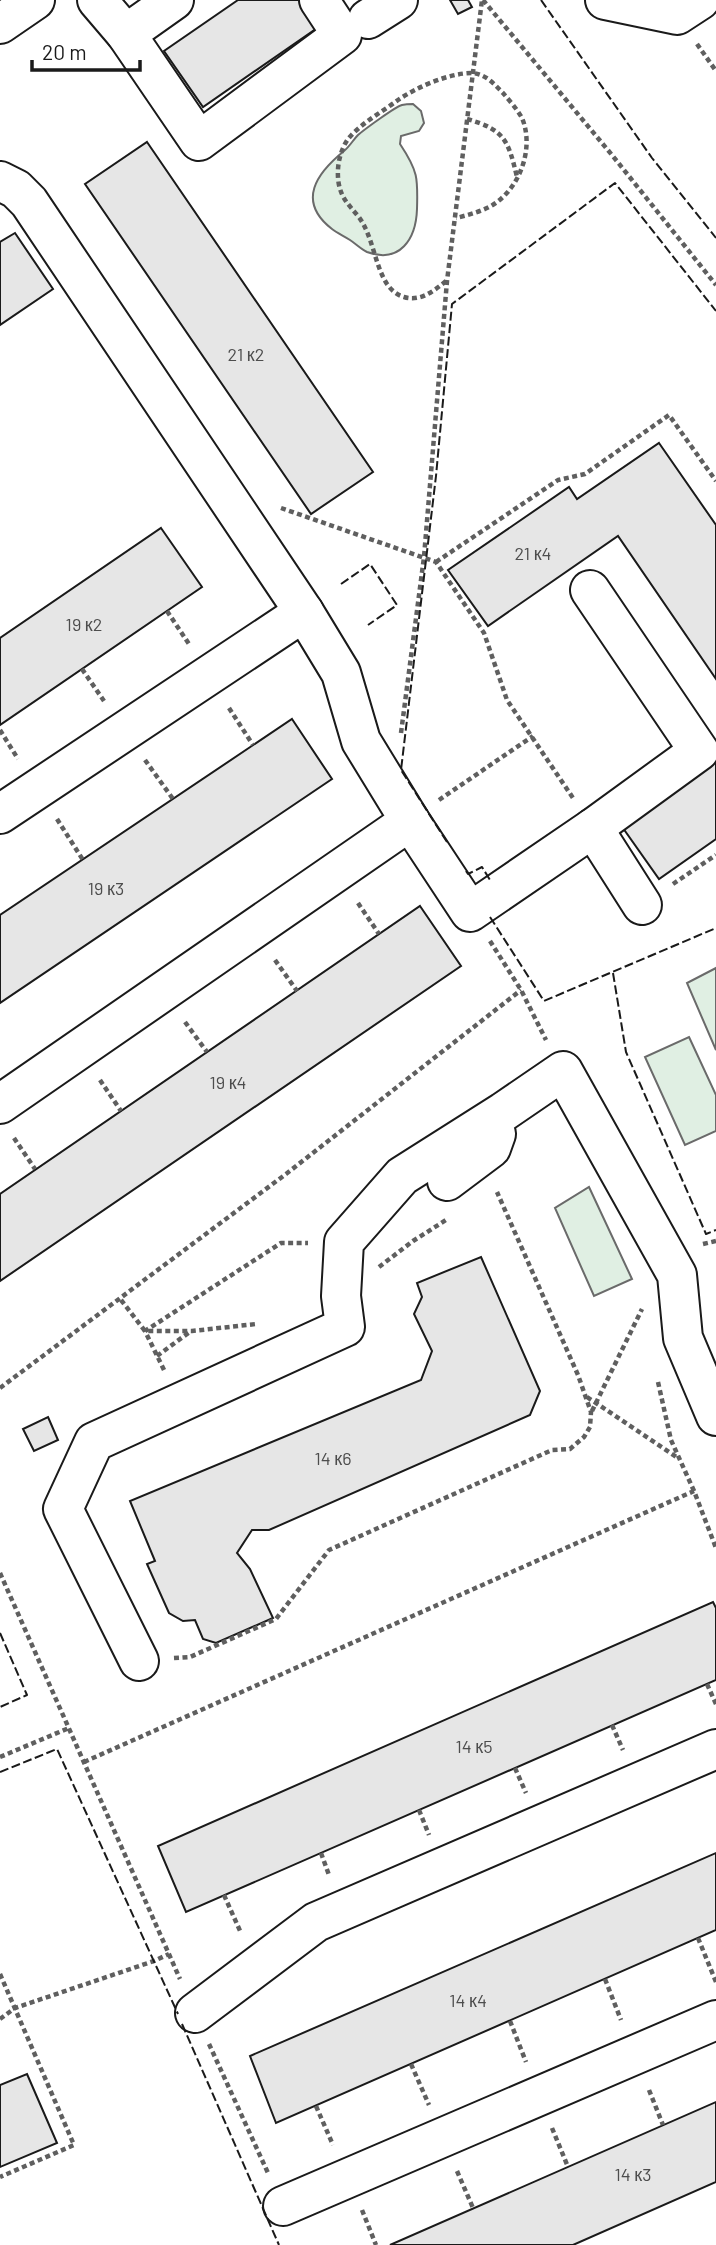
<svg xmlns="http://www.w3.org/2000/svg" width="716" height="2245" font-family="Barlow,sans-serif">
<rect width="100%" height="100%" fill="#fff"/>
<g fill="#e0efe3" stroke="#6a6a6a" stroke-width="2">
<path d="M 413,104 L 421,111 L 424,123 L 419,131 L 401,136 L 400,144 C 418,171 418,178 417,209 C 416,239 400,264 367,252 C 361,249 356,244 350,240 C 344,236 337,233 332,229 C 296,201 317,173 344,151 C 350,146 353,140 358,135 C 365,129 395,107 402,105 C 406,104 409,104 413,104 Z"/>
<polygon points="716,968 716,1050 687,983"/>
<polygon points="689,1037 716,1095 716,1131 685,1145 645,1057"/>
<polygon points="589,1187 632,1279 594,1296 555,1208"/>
</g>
<g fill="#e6e6e6" stroke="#1a1a1a" stroke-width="2">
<polygon points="238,0 302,0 320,26 203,107 164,51"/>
<polygon points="450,0 468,0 472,7 458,14"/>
<polygon points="147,142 373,472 311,514 85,184"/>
<polygon points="15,233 53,289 0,325 0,242"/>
<polygon points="659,443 716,525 716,679 618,536 488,626 448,570 569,487 577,499"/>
<polygon points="161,528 202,587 0,725 0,638"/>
<polygon points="292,719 332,779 0,1003 0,915"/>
<polygon points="716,753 716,839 659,879 618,821"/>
<polygon points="420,906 461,966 0,1281 0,1194"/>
<polygon points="481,1257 540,1391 530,1415 269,1530 252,1530 237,1553 250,1569 273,1618 216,1643 203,1639 195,1620 183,1621 169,1613 147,1564 155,1561 130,1501 421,1380 432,1351 414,1314 422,1297 417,1283"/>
<polygon points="48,1417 58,1440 34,1451 23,1429"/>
<polygon points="713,1602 716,1608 716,1680 186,1912 158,1846"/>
<polygon points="716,1853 716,1930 276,2123 250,2056"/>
<polygon points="27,2074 57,2143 0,2167 0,2085"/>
<polygon points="716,2102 716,2182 573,2245 390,2245"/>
</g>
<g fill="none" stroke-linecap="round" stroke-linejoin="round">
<defs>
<g id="minor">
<polyline points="97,0 126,34 199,141 342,35 319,0"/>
<polyline points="605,0 677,15 700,0"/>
<polyline points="368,19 398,0"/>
<polyline points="0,24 35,0"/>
<polyline points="126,34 174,0"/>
<polyline points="0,181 16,189 29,202 304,612 341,673 361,741 410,821 0,1104"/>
<polyline points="0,814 304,612"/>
<polyline points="410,821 470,912 593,828 699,751 590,590"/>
<polyline points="593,828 642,905"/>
<polyline points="447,1181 491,1148 496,1134"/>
<polyline points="139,1661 63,1509 94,1442 345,1327 341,1296 344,1242 402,1176 503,1112 563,1071 677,1275 683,1338 716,1416"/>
<polyline points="195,2013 316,1922 716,1749"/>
<polyline points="283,2206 716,2020"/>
</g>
</defs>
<use href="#minor" stroke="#1a1a1a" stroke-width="42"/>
<g stroke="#5f5f5f" stroke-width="4.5" stroke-dasharray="5 3.5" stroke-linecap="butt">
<polyline points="483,0 612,155 716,285"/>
<polyline points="697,44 716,71"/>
<path d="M 467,119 C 505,130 508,140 517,177"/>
<path d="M 446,281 C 434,291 420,302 404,297 C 397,295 391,290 387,284 C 374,264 373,235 358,216 C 349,205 342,199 339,185 C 336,170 339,152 348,139 C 361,123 382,112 398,100 C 417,87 449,73 472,73 C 486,74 494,84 503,93 C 509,100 517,109 522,118 C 535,149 519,190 491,206 C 480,212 468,215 456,218"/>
<polyline points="281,508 436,562 484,633 507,700 573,798"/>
<polyline points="436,562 558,480 585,474 669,415 716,481"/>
<polyline points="167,611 189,644"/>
<polyline points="82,669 104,701"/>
<polyline points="229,708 253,745"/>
<polyline points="0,730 18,759"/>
<polyline points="401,733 424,557 447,281 482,0"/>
<polyline points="145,760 173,799"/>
<polyline points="439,800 533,736"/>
<polyline points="57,819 83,860"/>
<polyline points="673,884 716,855"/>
<polyline points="358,903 379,934"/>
<polyline points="490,941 521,990 546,1040"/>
<polyline points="275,960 297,991"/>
<polyline points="185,1022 207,1052"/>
<polyline points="100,1080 121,1111"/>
<polyline points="14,1138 35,1169"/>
<polyline points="703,1244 716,1241"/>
<polyline points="379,1267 413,1241 446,1220"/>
<polyline points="121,1300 145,1331 192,1331 256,1324"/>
<polyline points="157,1356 191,1331"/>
<polyline points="164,1370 145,1331 281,1243 308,1243"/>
<polyline points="658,1382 671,1440 694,1491 716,1548"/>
<polyline points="0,1388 286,1174 521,990"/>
<polyline points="587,1397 678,1458"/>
<polyline points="592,1411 642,1309"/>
<polyline points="0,1573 180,1979"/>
<polyline points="174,1658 190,1657 276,1619 329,1550 552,1450 570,1449 584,1437 590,1427 591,1412 578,1375 497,1192"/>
<polyline points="707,1684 716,1704"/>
<polyline points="612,1725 623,1750"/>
<polyline points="0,1757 69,1728"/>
<polyline points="84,1762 694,1491"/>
<polyline points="515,1768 526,1793"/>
<polyline points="419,1810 429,1835"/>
<polyline points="321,1853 329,1875"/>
<polyline points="224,1895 241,1933"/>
<polyline points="698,1938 716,1982"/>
<polyline points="0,1974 74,2145 0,2177"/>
<polyline points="605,1979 621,2020"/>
<polyline points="0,2019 15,2008 154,1961 169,1954"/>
<polyline points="510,2021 526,2062"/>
<polyline points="209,2044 268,2173"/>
<polyline points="411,2064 429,2105"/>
<polyline points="649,2090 663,2125"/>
<polyline points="316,2106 333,2145"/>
<polyline points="552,2128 568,2167"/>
<polyline points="457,2171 473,2208"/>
<polyline points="362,2210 376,2245"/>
</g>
<use href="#minor" stroke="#fff" stroke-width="38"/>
<g stroke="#1a1a1a" stroke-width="2" stroke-dasharray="9 3.5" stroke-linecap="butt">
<polyline points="541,0 652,158 716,238"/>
<polyline points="341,584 370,564 397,605 368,625"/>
<polyline points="447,842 401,770 436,476 452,304 615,183 716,311"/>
<polyline points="466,871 468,874 482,867 490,880"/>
<polyline points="490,917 544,1001 716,928"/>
<polyline points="613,973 626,1052 706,1234 716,1230"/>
<polyline points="0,1633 27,1695 0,1707"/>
<polyline points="0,1772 57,1749 178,2014"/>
<polyline points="182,2024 279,2245"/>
</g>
</g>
<g text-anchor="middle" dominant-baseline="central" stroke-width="5" stroke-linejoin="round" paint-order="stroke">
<g font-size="18" fill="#4d4d4d">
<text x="246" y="354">21 к2</text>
<text x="533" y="553">21 к4</text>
<text x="84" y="624">19 к2</text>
<text x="106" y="888">19 к3</text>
<text x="228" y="1082">19 к4</text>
<text x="333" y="1458">14 к6</text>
<text x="474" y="1746">14 к5</text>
<text x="468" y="2000">14 к4</text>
<text x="633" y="2174">14 к3</text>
</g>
</g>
<path d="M32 60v10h108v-10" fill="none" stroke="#1a1a1a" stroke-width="3.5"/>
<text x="42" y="60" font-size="21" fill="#1a1a1a" stroke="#ffffff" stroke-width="5" paint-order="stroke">20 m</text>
</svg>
